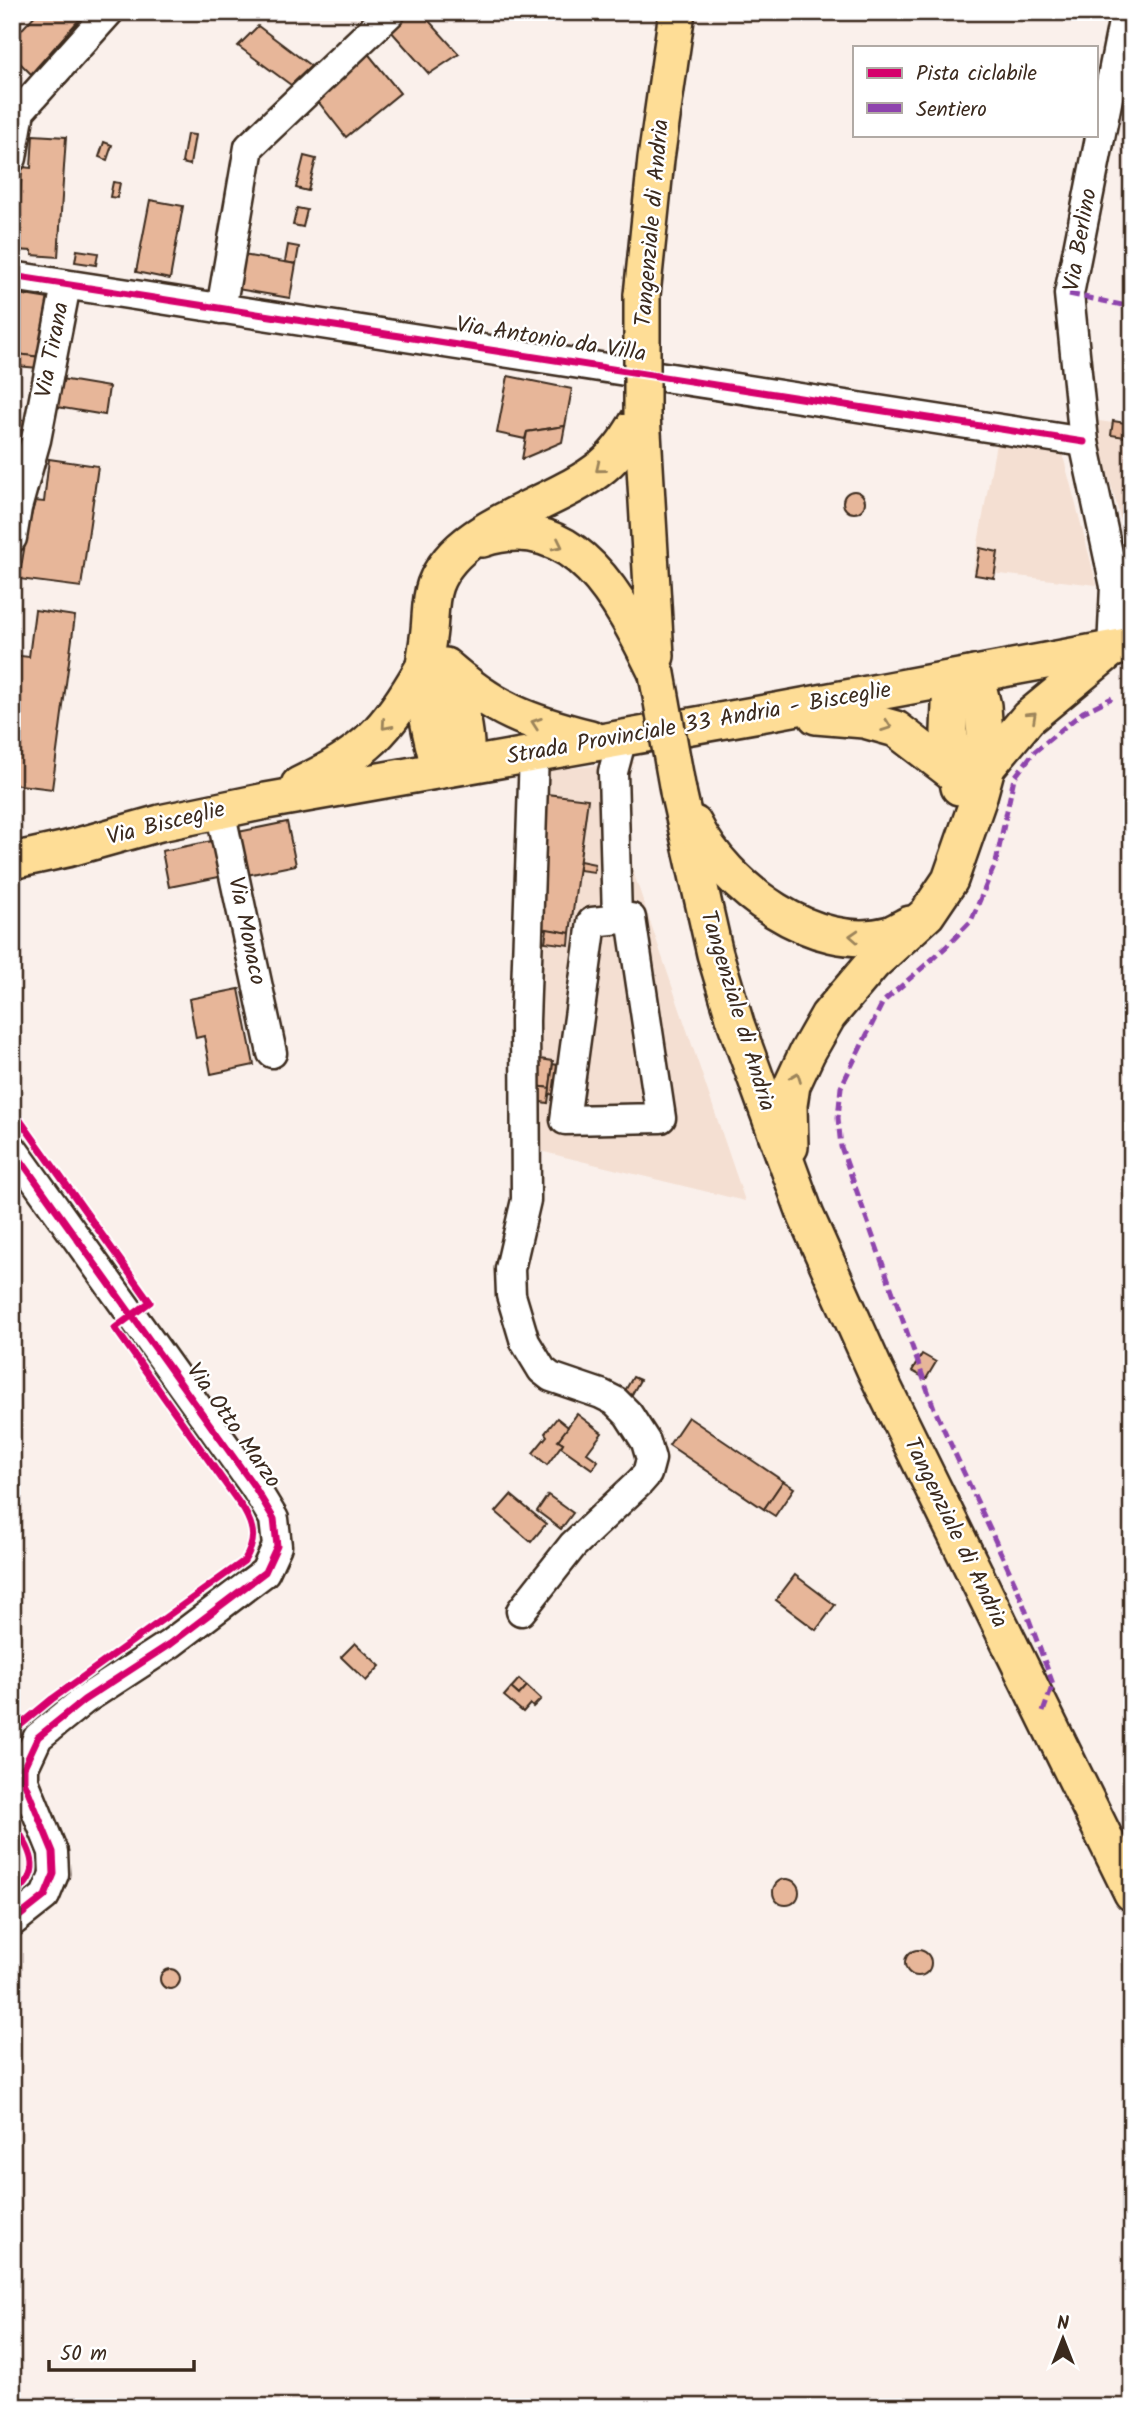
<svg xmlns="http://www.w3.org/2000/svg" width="1144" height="2419" font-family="Kalam,sans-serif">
<rect width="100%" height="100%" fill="#faf0eb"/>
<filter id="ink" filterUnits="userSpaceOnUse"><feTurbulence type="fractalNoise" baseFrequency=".0143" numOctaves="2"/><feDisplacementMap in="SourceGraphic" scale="14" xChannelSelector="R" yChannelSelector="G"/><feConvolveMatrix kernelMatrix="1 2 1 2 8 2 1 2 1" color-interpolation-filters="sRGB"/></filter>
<g filter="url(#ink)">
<g fill="#f4dfd2">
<polygon points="1093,420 1132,426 1132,553 1126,539"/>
<polygon points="997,438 1062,452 1097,585 973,571"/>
<polygon points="634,762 621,791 634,874 745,1201 540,1151 541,771"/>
</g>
<g fill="#e7b699" stroke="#3b2a1e" stroke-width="2">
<polygon points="38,12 86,12 31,74 12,55 12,40"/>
<polygon points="410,12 421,12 459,54 429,74 390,30"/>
<polygon points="258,26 311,66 291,85 238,46"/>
<polygon points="366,51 400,93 346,137 317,100"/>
<polygon points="187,134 195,135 190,165 182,163"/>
<polygon points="33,135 66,137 58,257 32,255 32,251 17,250 22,167 31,168"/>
<polygon points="104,142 112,145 107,160 99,157"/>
<polygon points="304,156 316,159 308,191 296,188"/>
<polygon points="113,182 120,183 117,198 110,197"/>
<polygon points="150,200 183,206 170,279 136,272"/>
<polygon points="297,208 307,210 303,227 293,225"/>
<polygon points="288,245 299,247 296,264 285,262"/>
<polygon points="77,250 98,253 96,265 75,262"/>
<polygon points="243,255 296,264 290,298 237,289"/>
<polygon points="12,293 49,299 40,357 18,354 12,392"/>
<polygon points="18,354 40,357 38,368 17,366"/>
<polygon points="508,376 572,389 565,426 527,432 525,439 497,433"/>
<polygon points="61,379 109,387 105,415 57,407"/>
<polygon points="12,418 28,421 26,431 12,429"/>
<polygon points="1113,421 1132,424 1132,438 1111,435"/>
<polygon points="565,426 562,442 522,459 527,432"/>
<polygon points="24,441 22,459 12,459 12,442"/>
<polygon points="49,459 98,466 81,587 19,579 27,532 35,501 44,502"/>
<circle cx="854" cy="502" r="11"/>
<polygon points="980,548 998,552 994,578 975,575"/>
<polygon points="35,610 75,616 52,789 12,784 12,655 29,657"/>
<polygon points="547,794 588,799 570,933 536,928 537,868"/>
<polygon points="287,822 296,865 247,875 238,832"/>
<polygon points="212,841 219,877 169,887 162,851"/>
<polygon points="580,861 595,864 594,872 579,870"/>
<polygon points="547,929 570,933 569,945 545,942"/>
<polygon points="239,989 254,1065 211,1074 204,1036 196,1038 189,999"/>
<polygon points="540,1059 553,1061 550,1088 536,1086"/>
<polygon points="553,1064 562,1066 559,1095 549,1094"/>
<polygon points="536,1086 550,1088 548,1103 534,1101"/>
<polygon points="922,1354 936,1362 926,1379 912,1371"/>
<polygon points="633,1377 640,1380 629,1400 622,1396"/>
<polygon points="577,1414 602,1433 587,1453 598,1461 592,1469 561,1447 563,1443 558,1440"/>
<polygon points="688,1417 783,1481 764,1509 669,1445"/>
<polygon points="557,1418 568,1427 558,1440 563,1443 547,1465 533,1453 547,1436 545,1433"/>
<polygon points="783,1481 794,1488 775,1516 764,1509"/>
<polygon points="511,1495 546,1524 531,1542 496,1512"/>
<polygon points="548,1495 573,1513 561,1529 537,1511"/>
<polygon points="795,1575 835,1605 816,1630 776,1600"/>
<polygon points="355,1643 380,1666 366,1681 341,1657"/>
<polygon points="519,1679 527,1686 519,1695 511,1688"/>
<polygon points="527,1686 541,1699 533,1707 530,1704 523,1712 504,1696 511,1688 519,1695"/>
<circle cx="786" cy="1892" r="13"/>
<circle cx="918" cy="1963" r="13"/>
<circle cx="170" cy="1979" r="10"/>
</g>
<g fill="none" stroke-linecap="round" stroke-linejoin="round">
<defs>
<g id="minor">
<polyline points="12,158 20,111 109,12"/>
<polyline points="12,276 1084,442"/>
<polyline points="221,309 249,147 391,12"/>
<polyline points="12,538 17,508 36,440 66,285"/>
<polyline points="1112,649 1115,586 1084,442 1069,294 1125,12"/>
<polyline points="220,810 272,1053"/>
<polygon points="631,918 661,1118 565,1120 592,922"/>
<polyline points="617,919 613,772 622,738"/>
<polyline points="12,1148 254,1486 274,1519 277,1546 265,1572 170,1644 84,1700 38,1737 24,1767 24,1781 53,1852 54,1874 45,1896 12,1922"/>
<polyline points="521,1611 573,1545 640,1482 647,1474 651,1459 646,1442 628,1414 615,1401 601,1394 551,1377 542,1370 525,1342 511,1295 510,1269 526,1200 525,1021 534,753"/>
</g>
<g id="major">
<polyline points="642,295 656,159 677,12"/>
<polyline points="642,415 656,656"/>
<path d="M 482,539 C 577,508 623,605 657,674"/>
<path d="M 445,666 C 495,710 527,722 590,738"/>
<path d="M 445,668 C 458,702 470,729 465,766"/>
<polyline points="951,679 949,731 959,787"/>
<polyline points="816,716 864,720 896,729 956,775"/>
<polyline points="987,767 1028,718 1108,652"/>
<path d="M 440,770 C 431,737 423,704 424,670 C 424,659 427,648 428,638 C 431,620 429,602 435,585 C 458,523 556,506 603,466 C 620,452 631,433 642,415"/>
<path d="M 299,785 C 365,754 387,731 423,668"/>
<polyline points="678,791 715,954 736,1024 806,1216 875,1370 1132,1893"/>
<path d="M 694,824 C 725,887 815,955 890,934 C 896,932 903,927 910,924"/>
<polyline points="12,861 67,849 160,823 266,801 771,712 1132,645"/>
<polyline points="790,1147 789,1105 792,1085 807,1053 828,1016 873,963 927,914 950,880 978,800 987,767 983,706 975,674"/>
</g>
</defs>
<use href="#minor" stroke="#3b2a1e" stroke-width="33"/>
<use href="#major" stroke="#3b2a1e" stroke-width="40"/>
<use href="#minor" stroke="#fff" stroke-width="28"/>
<use href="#major" stroke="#fedd96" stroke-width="35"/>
<defs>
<g id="major-bridge">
<polyline points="642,415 642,295"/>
<polyline points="657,674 678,791"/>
</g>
</defs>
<use href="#major-bridge" stroke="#3b2a1e" stroke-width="40" stroke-linecap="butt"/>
<use href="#major-bridge" stroke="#fedd96" stroke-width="35"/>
<g stroke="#8e44ad" stroke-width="5" stroke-dasharray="10 5" stroke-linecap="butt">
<polyline points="1069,294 1132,307"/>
<polyline points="1043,1712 1053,1684 1018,1590 934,1408 841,1147 838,1118 841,1087 883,1002 946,947 971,921 996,862 1014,778 1034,752 1083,712 1112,698"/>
</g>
<defs>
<g id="cycleway">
<polyline points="12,276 1084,442"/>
<path d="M 12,1109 L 150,1302 L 115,1328 L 244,1510 C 255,1529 256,1542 244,1561 L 52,1699 L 12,1732"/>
<polyline points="12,1148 254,1486 274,1519 277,1546 265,1572 170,1644 84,1700 38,1737 24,1767 24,1781 53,1852 54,1874 45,1896 12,1922"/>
<path d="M 12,1820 C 29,1850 47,1871 12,1896"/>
</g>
</defs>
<use href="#cycleway" stroke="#fff" stroke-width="11"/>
<use href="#cycleway" stroke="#d6006c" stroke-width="7"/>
</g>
<defs><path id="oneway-chevron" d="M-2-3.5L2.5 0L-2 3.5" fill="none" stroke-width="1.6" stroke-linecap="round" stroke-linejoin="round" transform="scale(1.75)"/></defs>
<g stroke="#9c845a">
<use href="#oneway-chevron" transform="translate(600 468) rotate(141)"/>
<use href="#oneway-chevron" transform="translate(558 545) rotate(26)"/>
<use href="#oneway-chevron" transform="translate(1032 716) rotate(-43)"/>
<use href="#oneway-chevron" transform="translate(536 723) rotate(-161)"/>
<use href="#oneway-chevron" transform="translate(386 725) rotate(131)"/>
<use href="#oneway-chevron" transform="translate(887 726) rotate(20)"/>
<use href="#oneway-chevron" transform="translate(854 936) rotate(-177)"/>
<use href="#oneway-chevron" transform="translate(796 1077) rotate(-69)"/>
</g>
</g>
<g text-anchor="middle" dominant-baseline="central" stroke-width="5" stroke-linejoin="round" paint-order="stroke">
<g font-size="23" fill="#3b2a1e" stroke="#fff">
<text transform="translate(653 223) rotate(-85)">Tangenziale di Andria</text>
<text transform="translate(1081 240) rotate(-80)">Via Berlino</text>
<text transform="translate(551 340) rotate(9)">Via Antonio da Villa</text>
<text transform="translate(53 350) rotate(-79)">Via Tirana</text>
<text transform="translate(699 724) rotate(-10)">Strada Provinciale 33 Andria - Bisceglie</text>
<text transform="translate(166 824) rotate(-14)">Via Bisceglie</text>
<text transform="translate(246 931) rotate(78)">Via Monaco</text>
<text transform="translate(737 1011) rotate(73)">Tangenziale di Andria</text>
<text transform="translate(233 1426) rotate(55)">Via Otto Marzo</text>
<text transform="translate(955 1533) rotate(64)">Tangenziale di Andria</text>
</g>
</g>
<rect width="1144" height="2419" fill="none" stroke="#fff" stroke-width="42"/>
<rect x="21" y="21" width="1102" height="2377" fill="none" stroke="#3b2a1e" stroke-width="2.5" filter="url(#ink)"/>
<rect x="853" y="46" width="245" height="91" fill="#ffffff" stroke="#b1aaa5" stroke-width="2"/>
<rect x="867" y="68" width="35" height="10" fill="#d6006c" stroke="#b1aaa5" stroke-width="2"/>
<text x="916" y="80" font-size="21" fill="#3b2a1e">Pista ciclabile</text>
<rect x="867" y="103" width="35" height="10" fill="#8e44ad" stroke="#b1aaa5" stroke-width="2"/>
<text x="916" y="116" font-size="21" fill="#3b2a1e">Sentiero</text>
<g transform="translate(1063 2339)" stroke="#ffffff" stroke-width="5" paint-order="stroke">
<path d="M0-5L12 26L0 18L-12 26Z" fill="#3b2a1e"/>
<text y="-10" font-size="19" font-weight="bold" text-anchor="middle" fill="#3b2a1e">N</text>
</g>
<path d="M49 2360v10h145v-10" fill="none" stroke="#3b2a1e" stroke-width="3.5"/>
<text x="60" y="2360" font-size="21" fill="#3b2a1e" stroke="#ffffff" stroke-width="5" paint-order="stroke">50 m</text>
</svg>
